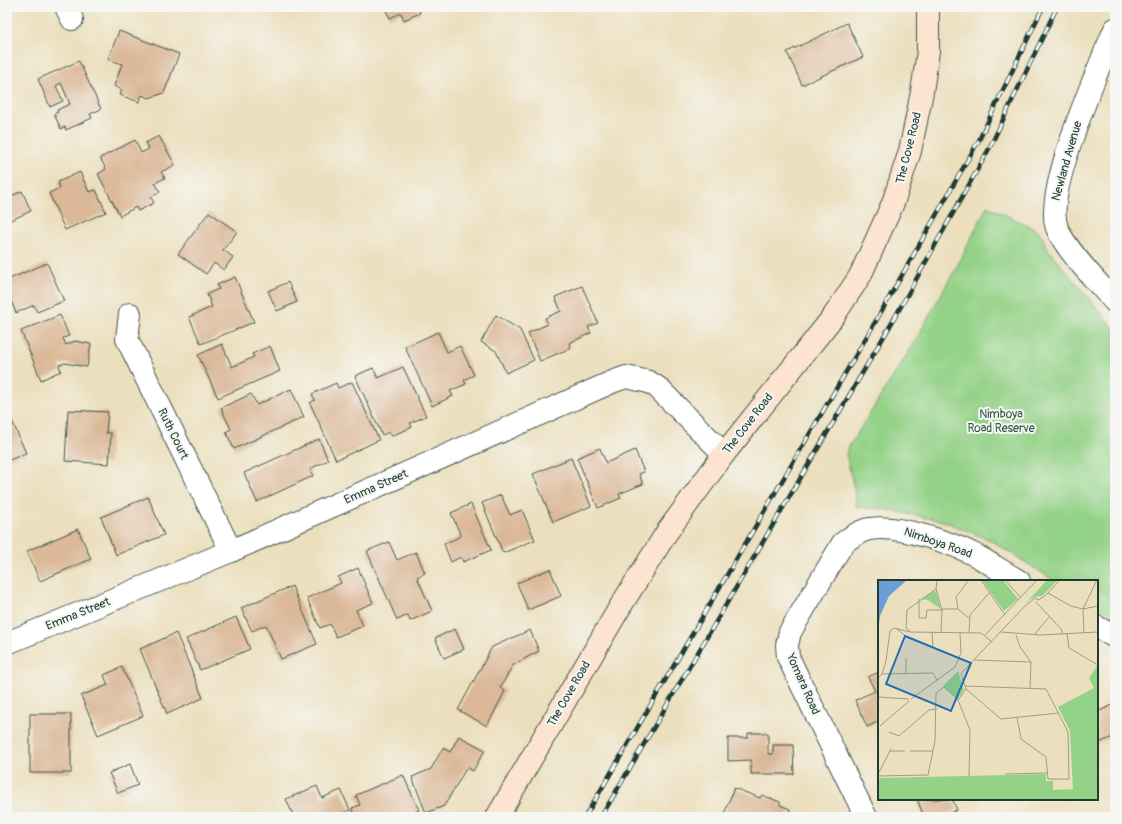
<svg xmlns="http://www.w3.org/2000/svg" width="1122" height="824" font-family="Pangolin,sans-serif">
<rect width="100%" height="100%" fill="#f6f6f2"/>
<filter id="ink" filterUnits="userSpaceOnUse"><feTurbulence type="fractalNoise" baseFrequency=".025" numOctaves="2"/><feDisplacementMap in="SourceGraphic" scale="8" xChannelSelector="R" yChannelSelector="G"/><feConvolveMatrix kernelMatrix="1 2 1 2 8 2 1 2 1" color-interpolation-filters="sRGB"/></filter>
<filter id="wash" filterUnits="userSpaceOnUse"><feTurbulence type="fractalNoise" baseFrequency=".012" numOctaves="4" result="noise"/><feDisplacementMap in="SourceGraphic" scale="16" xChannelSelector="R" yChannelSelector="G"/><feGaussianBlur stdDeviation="0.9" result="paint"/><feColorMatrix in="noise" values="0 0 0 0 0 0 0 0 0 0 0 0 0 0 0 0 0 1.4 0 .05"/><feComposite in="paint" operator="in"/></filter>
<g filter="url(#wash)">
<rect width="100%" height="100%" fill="#ecdfbd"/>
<polygon fill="#94d288" stroke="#5a885e" points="987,206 1039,231 1049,251 1115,329 1115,616 1097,607 1097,581 1055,581 990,540 943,521 883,509 856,507 856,497 846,454 848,448 913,345 962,257"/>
<g id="blocks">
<g fill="#dbb897">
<polygon points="384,7 418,7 420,13 404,20 401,13 390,18"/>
<polygon points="847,23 863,57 802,85 787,52"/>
<polygon points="119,31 179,54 164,93 149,98 142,95 139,102 120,95 122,90 114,86 122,64 108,59"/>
<polygon points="79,61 101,109 90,114 92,118 66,130 65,127 61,129 54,114 58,112 57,110 70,104 61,83 56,86 63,101 50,107 38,79"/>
<polygon points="159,136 175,165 161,172 165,178 155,183 160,192 151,197 154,203 138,211 136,207 120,216 98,174 106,169 100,158 135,140 141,153 149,149 145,143"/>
<polygon points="80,172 89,192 96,190 106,212 65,230 49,193 60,188 58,182"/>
<polygon points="22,191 31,211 11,220 7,211 7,198"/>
<polygon points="209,212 237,232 223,250 233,257 224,270 214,263 206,274 178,254"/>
<polygon points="47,263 64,301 37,312 34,305 16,313 7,291 7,280"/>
<polygon points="235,277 254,322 201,344 189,317 212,307 207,294 219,289 217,285"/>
<polygon points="288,282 297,302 277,311 268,291"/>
<polygon points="582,286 598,323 588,327 591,333 569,343 571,348 540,361 528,333 548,324 545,318 561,311 555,297"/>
<polygon points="60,315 69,336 63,338 66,345 75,341 91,344 87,367 65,363 59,365 61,371 41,380 21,331"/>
<polygon points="496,315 520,330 534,360 506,373 496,351 481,342"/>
<polygon points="438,332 447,352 460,346 474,375 464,380 466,384 450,391 453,396 432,406 405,347"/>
<polygon points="222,344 232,367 254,357 252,354 270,346 280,371 218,398 198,355"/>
<polygon points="403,367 426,416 410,423 412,427 391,436 389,432 382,435 355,376 373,368 378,378"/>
<polygon points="352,382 379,440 336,460 310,403 315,400 312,394 336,383 338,388"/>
<polygon points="291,389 304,417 234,449 226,432 231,429 221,408 251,394 257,405"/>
<polygon points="68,410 108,412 106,433 111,433 109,464 65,461"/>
<polygon points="9,414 26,453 7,461 7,415"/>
<polygon points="319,439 328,460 310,469 313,476 257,502 244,473"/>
<polygon points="600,448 606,463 635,450 644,472 639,474 643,484 619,494 621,498 598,508 577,458"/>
<polygon points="571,458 591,506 553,522 533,474"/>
<polygon points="501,495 510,515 522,510 535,540 503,553 482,503"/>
<polygon points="148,497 164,535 116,555 101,517"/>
<polygon points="471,504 491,550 463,562 461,557 451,562 444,544 461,536 451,513"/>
<polygon points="78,529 91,559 40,581 27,551"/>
<polygon points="389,542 397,560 416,552 425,573 417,577 432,611 410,621 408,615 397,620 367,551"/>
<polygon points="358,568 373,603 356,610 363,626 336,637 330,624 320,628 307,598 341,583 338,577"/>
<polygon points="550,569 561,596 528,610 517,583"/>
<polygon points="292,586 317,644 281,659 266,625 252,631 241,608"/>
<polygon points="236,617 250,649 200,670 186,639"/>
<polygon points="455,629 464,649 444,658 435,638"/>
<polygon points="530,630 539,651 513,665 500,688 505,691 487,726 458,710 492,647"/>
<polygon points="176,633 203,698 167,714 140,649"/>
<polygon points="122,667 143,716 98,735 81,696 108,685 104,675"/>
<polygon points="879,672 879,721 867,727 855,700 875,691 868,677"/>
<polygon points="1115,704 1115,736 1097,744 1097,712"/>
<rect x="30" y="714" width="41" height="59"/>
<polygon points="748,733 768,733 768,754 773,754 773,745 793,745 794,774 751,774 751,760 728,761 728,738 748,738"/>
<polygon points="459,736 485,750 473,771 467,767 444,806 426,813 412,777 431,769 443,748 450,752"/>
<polygon points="130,764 138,785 118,793 109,773"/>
<polygon points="403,775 419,810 403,817 355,817 352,808 360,805 356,795"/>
<polygon points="317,786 322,798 341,790 350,810 333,817 294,817 286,799"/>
<polygon points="734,788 760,798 762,795 780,802 780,805 790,809 787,817 723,817"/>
<polygon points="917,799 952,799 957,810 940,817 924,817"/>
</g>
</g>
</g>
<g filter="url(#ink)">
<use href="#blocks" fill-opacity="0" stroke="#3e5549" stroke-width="1"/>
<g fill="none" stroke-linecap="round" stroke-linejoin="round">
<defs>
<g id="street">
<polyline points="66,7 72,19"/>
<path d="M 1115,29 C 1099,67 1043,193 1057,228 C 1065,249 1099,284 1115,302"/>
<polyline points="130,314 127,339 231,551"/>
<polyline points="1097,627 1115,637"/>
<polyline points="7,643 231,551 612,382 626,377 649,382 657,387 724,454"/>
<path d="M 866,817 L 788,657 L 787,645 L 790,632 L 843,543 C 851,537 861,530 870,529 C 896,524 953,543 977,556 C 991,564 1005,573 1019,581"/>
</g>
<polyline id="secondary" points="497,817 620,607 667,532 724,454 833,317 860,276 893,203 910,151 922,92 928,51 928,7"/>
</defs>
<use href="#street" stroke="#3e5549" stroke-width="24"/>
<use href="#secondary" stroke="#3e5549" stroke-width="24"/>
<use href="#street" stroke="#fff" stroke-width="22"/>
<use href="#secondary" stroke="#fde4d1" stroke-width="22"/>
<defs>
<g id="rail">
<polyline points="585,817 877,319 979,140 1043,7"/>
<polyline points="601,817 890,326 990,147 1057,7"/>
</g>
</defs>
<use href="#rail" stroke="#1f3d34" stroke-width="4.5"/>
<use href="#rail" stroke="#f6f6f2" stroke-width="3" stroke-dasharray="9" stroke-linecap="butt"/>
</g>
</g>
<g text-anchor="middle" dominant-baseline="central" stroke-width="4" stroke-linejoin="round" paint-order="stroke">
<g font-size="12" fill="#1f3d34" stroke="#f6f6f2">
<text transform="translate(909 148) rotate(-76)">The Cove Road</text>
<text transform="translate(1067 161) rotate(-74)">Newland Avenue</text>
<text transform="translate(748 424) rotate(-52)">The Cove Road</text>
<text transform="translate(173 434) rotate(64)">Ruth Court</text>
<text transform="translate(376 487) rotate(-24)">Emma Street</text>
<text transform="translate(938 543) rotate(19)">Nimboya Road</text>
<text transform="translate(78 614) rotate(-22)">Emma Street</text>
<text transform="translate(803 684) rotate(66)">Yomara Road</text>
<text transform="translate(569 694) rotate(-60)">The Cove Road</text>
</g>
<g font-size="12" fill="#365b45" stroke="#f6f6f2">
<text x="1001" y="414">Nimboya<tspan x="1001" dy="14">Road Reserve</tspan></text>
</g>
</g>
<g transform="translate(878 580)">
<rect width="220" height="220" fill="#ecdfbd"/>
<path d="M 104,0 L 125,0 L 140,19 L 126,31 ZM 169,0 L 180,0 L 164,16 L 156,17 L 148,23 ZM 56,11 L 58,12 L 63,29 L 50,20 L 43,19 ZM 219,86 L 220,220 L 0,220 L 1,198 L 168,194 L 168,201 L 175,201 L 175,210 L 195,209 L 192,151 L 180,127 L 216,108 L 211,98 ZM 80,91 L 86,110 L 80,119 L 65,106 Z" fill="#94d288"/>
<path d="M 0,0 L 29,0 L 11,16 L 2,36 L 0,52 Z" fill="#6b9ed6"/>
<path fill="none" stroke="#9a9e86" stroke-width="1" d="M 103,0 L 127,35M 127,0 L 143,18M 58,9 L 64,30M 170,13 L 193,26 L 205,29 L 220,26M 41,19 L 41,38 L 48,38 L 49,30 L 64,30 L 63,52M 158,22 L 184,50 L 184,54M 64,29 L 80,29M 91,38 L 80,29 L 78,17 L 91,0M 18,48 L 31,59M 32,51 L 28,48 L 29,30 L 58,9 L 59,0M 54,52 L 55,67M 123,52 L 162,55 L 220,52M 91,53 L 92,35 L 112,12M 206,53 L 205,29 L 219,0M 189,54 L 191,68 L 220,85M 107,55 L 159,0M 138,55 L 142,67 L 153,82 L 152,108M 156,55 L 171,37M 28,78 L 28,94M 96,80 L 153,82M 4,94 L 55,93 L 59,100M 0,98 L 4,94 L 8,81 L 12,51 L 16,48 L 32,52 L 103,53 L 114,62M 87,106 L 168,109 L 190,152 L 191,199 L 170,199 L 168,177 L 143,159 L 139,137M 88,109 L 123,139 L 181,133M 0,117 L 31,119M 33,119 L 77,87 L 83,73 L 82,53M 80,120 L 88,109 L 83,94 L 87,89 L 147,26 L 157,18 L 160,20 L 167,16 L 182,0M 2,146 L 31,121M 11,152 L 21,156 L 51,130 L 59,129M 12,171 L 27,171M 32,171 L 55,171M 0,194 L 13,169M 127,194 L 170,193M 0,196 L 50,195 L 57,161 L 58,113 L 66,107 L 80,120 L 92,150 L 91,196"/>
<path fill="#1f6fb2" fill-opacity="0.15" stroke="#1f6fb2" stroke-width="2" d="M 27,56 L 93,83 L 73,131 L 8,104 Z"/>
<rect width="220" height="220" fill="none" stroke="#1f3d34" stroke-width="2"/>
</g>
<rect width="1122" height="824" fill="none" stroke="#f6f6f2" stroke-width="24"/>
</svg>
